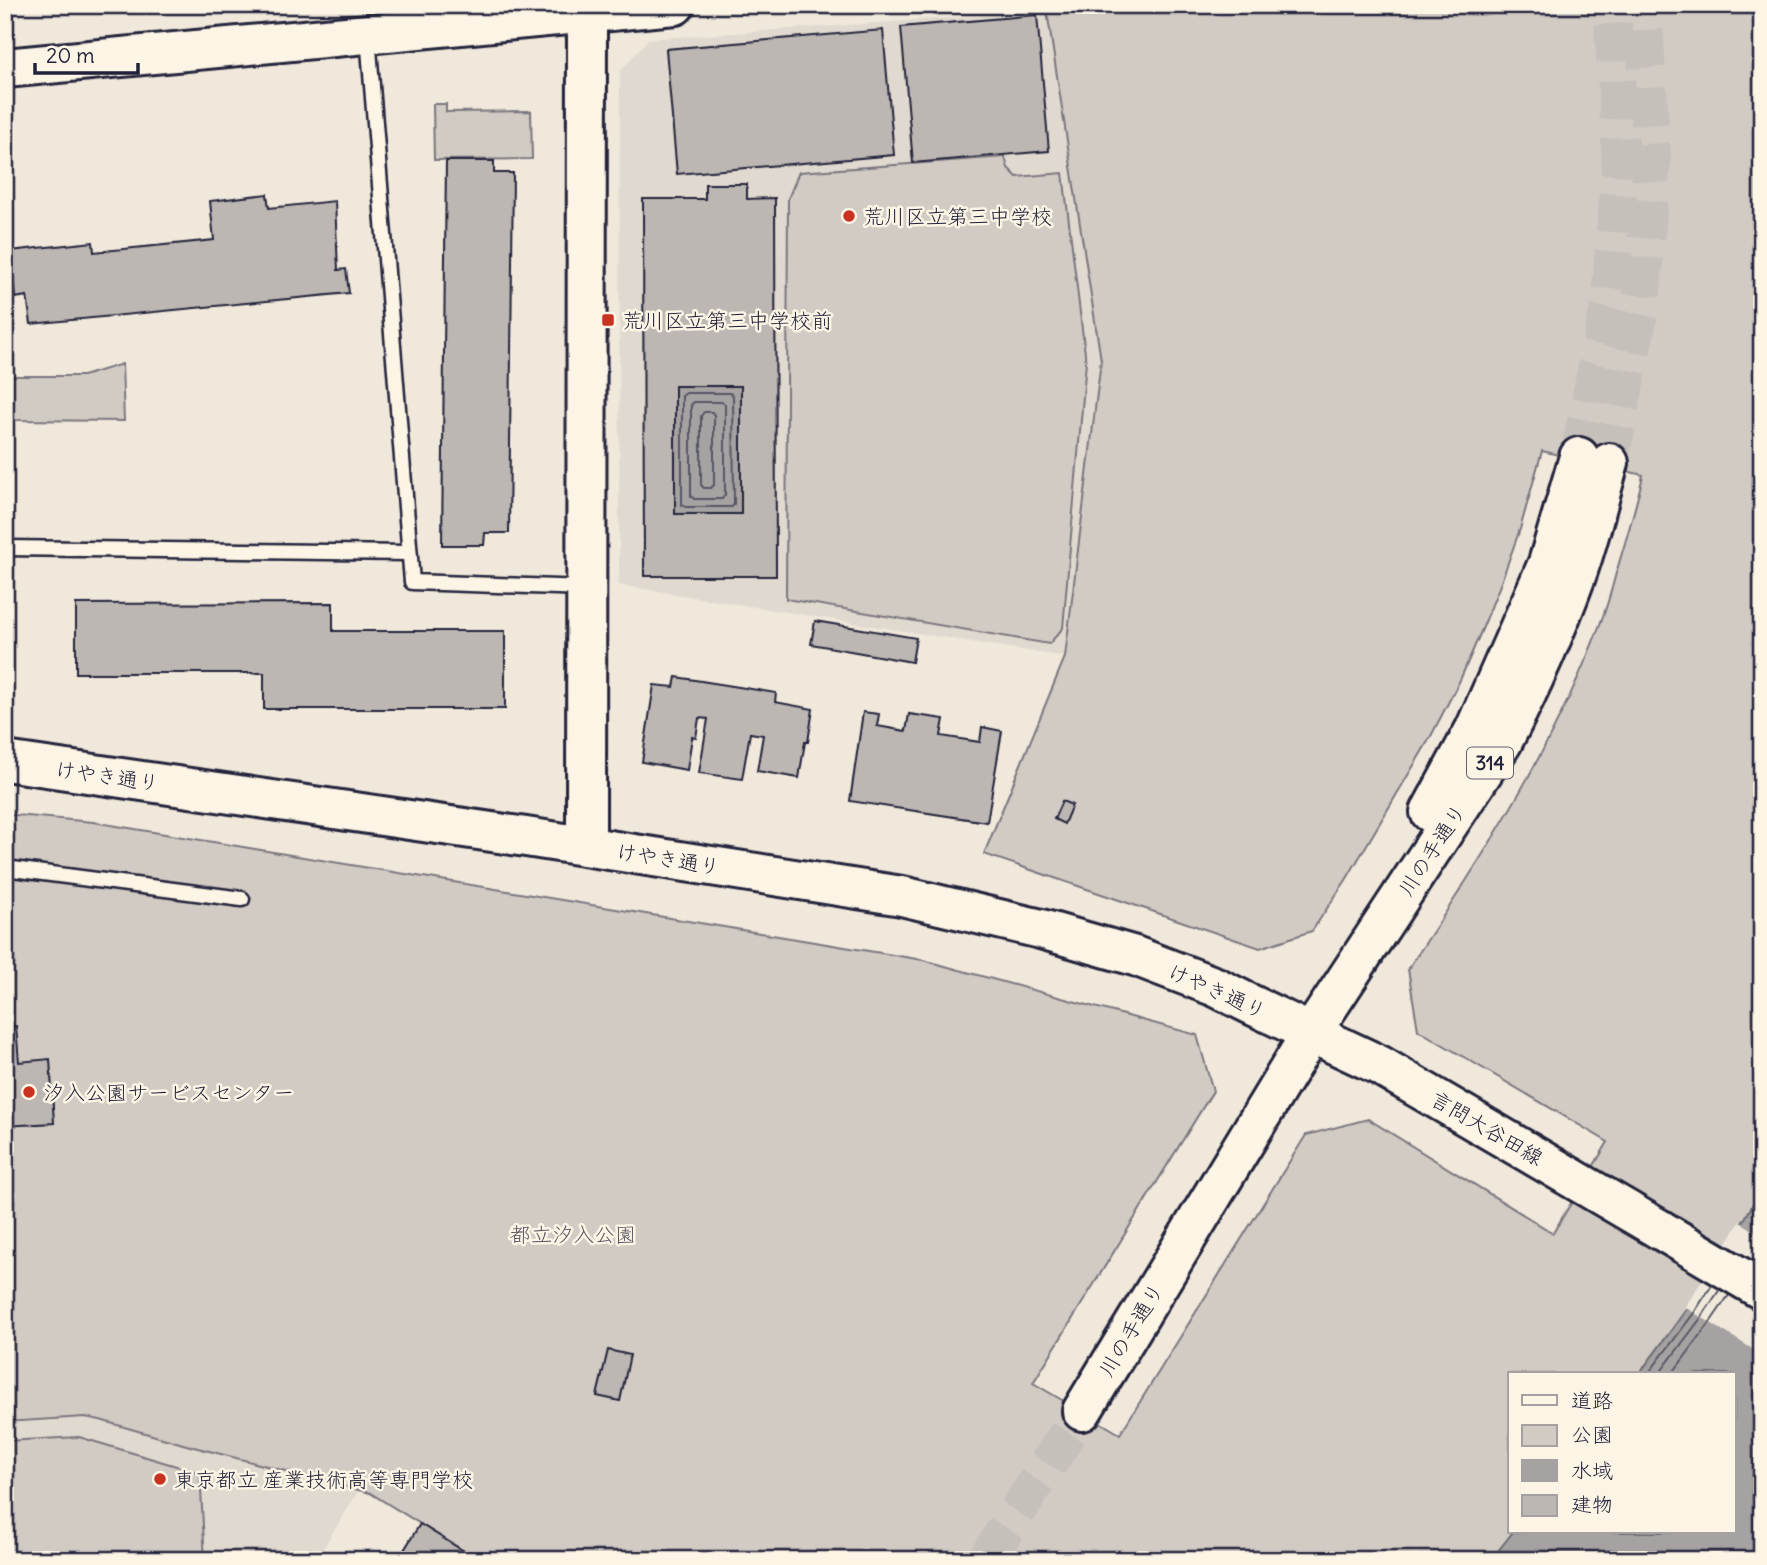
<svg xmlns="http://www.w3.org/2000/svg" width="1767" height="1565" font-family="Delius,'Klee One',sans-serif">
<rect width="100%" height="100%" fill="#efe8db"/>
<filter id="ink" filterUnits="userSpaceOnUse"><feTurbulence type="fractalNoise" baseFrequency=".0143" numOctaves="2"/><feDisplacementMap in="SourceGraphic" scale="14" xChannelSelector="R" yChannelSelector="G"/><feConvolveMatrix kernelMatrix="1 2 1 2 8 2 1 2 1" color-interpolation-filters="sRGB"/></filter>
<g filter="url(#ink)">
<g fill="#e0d9cf">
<polygon points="1047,11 1101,360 1065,657 619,585 620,72 648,39"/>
<polygon points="85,1417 190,1446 359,1490 316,1560 5,1560 5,1422"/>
</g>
<g fill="#d1cbc3" stroke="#7a767f" stroke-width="2">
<path d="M 1046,5 L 1762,5 L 1762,1187 C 1728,1254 1684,1314 1639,1374 L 1510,1374 L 1510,1532 L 1513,1532 L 1491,1560 L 479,1560 L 370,1493 L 190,1446 L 100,1420 L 85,1417 L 5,1422 L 5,814 L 93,822 L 923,960 L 1197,1035 L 1213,1091 L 1033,1383 L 1120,1434 L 1306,1135 L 1368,1119 L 1553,1233 L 1608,1142 L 1418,1030 L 1408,969 C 1483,858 1555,745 1602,619 C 1608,604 1612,588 1616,573 C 1626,540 1636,508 1643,475 L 1542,451 L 1520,529 L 1500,585 L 1483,627 L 1460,680 L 1430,738 L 1346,880 L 1312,931 L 1260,948 L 984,854 L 1065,657 L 1101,360 Z"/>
<polygon points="433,104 446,104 446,112 531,111 532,159 434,160"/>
<polygon points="1005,157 1008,168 1017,177 1063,173 1086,362 1063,628 1049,644 786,599 788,199 799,172"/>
<polygon points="122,364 124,421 10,420 7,376 83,376"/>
<polygon points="79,1437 200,1473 205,1560 5,1560 5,1441"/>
</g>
<g fill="#a6a2a2" stroke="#716f79" stroke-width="2">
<rect x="675" y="386" width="66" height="128"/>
<path d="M 1762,1187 L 1762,1560 L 1491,1560 L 1513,1532 L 1734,1532 L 1734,1374 L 1639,1374 C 1684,1314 1728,1254 1762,1187 Z"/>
</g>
<polygon fill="#efe8db" points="1740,1222 1762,1235 1762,1355 1685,1307"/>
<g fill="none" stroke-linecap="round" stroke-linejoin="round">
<g stroke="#575564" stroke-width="2">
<polygon points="686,393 730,393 733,395 734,504 732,507 686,507 682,505 682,396"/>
<polygon points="694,402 722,402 725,404 725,495 722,499 694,499 691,496 691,405"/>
<polygon points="704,412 712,412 714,415 714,485 711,488 704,488 701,485 701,416"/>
<polyline points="1648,1374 1694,1313 1712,1285"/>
<polyline points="1659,1374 1701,1318 1720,1289"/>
<polyline points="1672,1374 1709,1324 1729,1295"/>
</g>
</g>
<g fill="#bcb7b3" stroke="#22223b" stroke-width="2" fill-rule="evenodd">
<polygon points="1037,15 1049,151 913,163 901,27"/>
<polygon points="883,30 894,155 677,174 666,49"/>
<polygon points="446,161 494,161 494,173 513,173 509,533 485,533 484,545 442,545"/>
<path d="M 705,184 L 747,184 L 747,199 L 775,198 L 776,576 L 644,576 L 643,199 L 705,199 ZM 675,386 L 741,386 L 741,514 L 675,514 Z"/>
<polygon points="267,194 269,208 335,201 338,270 346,269 349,293 31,324 27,296 15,298 10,251 93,242 94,252 214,240 210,201"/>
<polygon points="333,603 333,631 505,631 505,709 264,709 264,673 76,673 76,604"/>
<polygon points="815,621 916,638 912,662 811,644"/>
<polygon points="676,677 776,693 775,702 813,709 808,742 805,742 799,778 757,771 763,735 750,733 742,779 699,773 708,719 699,718 696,738 692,737 687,770 642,762 654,685 674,687"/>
<polygon points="863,712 879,714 877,726 906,731 909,714 944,719 941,736 980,742 982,727 1002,731 987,822 850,801"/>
<polygon points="1062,801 1072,805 1064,824 1054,819"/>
<polygon points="16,1026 19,1062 50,1059 54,1123 5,1126 5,1027"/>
<polygon points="608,1350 630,1355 620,1401 597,1396"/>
<polygon points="420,1524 478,1560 398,1560"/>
</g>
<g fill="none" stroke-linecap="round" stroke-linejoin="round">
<g stroke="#c6c0bb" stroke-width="38" stroke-dasharray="38 19" stroke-linecap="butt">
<polyline points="1579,457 1610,300 1621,160 1612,5"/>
<polyline points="1609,463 1641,304 1652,160 1643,5"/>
<polyline points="986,1560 1082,1411"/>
</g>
<defs>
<g id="lane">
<polyline points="368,36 412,582 586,588"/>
<polyline points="5,548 409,553"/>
<polyline points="5,868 242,899"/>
</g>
<g id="secondary">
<polyline points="5,68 675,5"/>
<polyline points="5,761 526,837 902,896 1041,929 1135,956 1216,987 1250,1004 1311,1033"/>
<polyline points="586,846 587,14"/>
<polyline points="1659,1229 1762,1290"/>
</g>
<g id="primary">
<polyline points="1430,812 1475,729 1548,563 1579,457"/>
<polyline points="1311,1033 1379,1065 1659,1229"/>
<path d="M 1082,1411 L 1311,1033 L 1502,743 C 1530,689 1555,634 1576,576 C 1589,540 1598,501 1609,463"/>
</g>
</defs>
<use href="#lane" stroke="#22223b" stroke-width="19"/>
<use href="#secondary" stroke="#22223b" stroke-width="44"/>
<use href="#primary" stroke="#22223b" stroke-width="44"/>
<use href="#lane" stroke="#fcf5e5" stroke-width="14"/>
<use href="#secondary" stroke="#fcf5e5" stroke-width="38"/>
<use href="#primary" stroke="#fcf5e5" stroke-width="38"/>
</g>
</g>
<g fill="#c8321e" stroke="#fcf5e5" stroke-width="2.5">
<circle cx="849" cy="216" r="7"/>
<rect x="601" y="313" width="14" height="14" rx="3.5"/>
<circle cx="29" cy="1092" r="7"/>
<circle cx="160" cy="1479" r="7"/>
</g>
<g text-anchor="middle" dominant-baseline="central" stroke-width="5" stroke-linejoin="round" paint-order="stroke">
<rect fill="#fcf5e5" stroke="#63616e" stroke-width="2" x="1467" y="747.5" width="46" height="31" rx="5"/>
<g font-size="19" font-weight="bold" fill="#22223b">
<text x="1490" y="763">314</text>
</g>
<g font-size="21" fill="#22223b" stroke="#fcf5e5" text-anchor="start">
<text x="863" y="216">荒川区立第三中学校</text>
<text x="622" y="320">荒川区立第三中学校前</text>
<text x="43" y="1092">汐入公園サービスセンター</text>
<text x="174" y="1479">東京都立 産業技術高等専門学校</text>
</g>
<g font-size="21" fill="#22223b" stroke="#fcf5e5">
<text transform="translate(107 776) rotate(8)">けやき通り</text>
<text transform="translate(1432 850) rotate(-57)">川の手通り</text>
<text transform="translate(668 859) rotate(9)">けやき通り</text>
<text transform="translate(1217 991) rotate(24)">けやき通り</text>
<text transform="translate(1487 1128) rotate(30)">言問大谷田線</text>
<text transform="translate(1131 1330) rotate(-59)">川の手通り</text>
</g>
<g font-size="21" fill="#575564" stroke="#fcf5e5">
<text x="573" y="1234">都立汐入公園</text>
</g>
</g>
<rect width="1767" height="1565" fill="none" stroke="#fcf5e5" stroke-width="28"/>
<rect x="14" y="14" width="1739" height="1537" fill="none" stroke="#22223b" stroke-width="2.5" filter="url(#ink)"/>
<rect x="1508" y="1372" width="228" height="161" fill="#fcf5e5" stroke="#a5a1a1" stroke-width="2"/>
<rect x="1522" y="1395" width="35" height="10" fill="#fcf5e5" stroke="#a5a1a1" stroke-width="2"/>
<text x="1571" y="1408" font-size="21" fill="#22223b">道路</text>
<rect x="1522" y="1425" width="35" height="21" fill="#d1cbc3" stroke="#a5a1a1" stroke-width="2"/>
<text x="1571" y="1442" font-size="21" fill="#22223b">公園</text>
<rect x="1522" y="1460" width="35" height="21" fill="#a6a2a2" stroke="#a5a1a1" stroke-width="2"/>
<text x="1571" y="1478" font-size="21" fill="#22223b">水域</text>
<rect x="1522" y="1495" width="35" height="21" fill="#bcb7b3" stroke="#a5a1a1" stroke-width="2"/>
<text x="1571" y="1512" font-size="21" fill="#22223b">建物</text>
<path d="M35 63v10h103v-10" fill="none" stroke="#22223b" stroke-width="3.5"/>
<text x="46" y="63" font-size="21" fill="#22223b" stroke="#fcf5e5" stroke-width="5" paint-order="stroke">20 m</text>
</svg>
